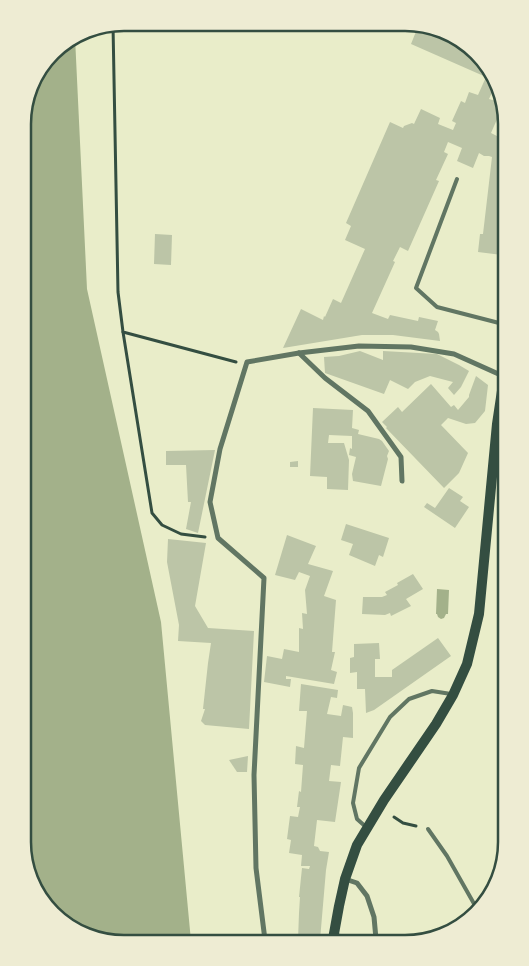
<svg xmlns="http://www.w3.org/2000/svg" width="529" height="966" font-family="Barlow,sans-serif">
<rect width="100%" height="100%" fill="#e9edc9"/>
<g fill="#a3b18a">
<polygon points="75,37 87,289 161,622 191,941 111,943 62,922 28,875 23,112 33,79 57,48"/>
<polygon points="437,589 449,590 448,614 446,614 444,618 441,619 438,617 437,614 436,614"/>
</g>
<g fill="#bcc5a7">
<polygon points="419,24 424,24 472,48 496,84 489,99 499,102 498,117 491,133 501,138 502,255 478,252 480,234 483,234 492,157 489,156 484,156 479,153 473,168 457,161 462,148 448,142 444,152 448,154 436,180 439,181 408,251 400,247 393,261 395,262 372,313 388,319 390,315 418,321 419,317 438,321 435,330 438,332 439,334 440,341 393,335 362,335 283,348 301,309 323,320 324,316 325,317 333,299 341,303 365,249 345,240 351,226 346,223 390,122 403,128 404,126 412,123 414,124 421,109 440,118 438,124 453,130 456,123 452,121 461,101 465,103 469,92 478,95 486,77 411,44"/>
<polygon points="155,234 172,235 171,265 154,264"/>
<polygon points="360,351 383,360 383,351 437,354 459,365 469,371 461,387 454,395 448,388 453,382 430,376 415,382 408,389 390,380 384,394 325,373 324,357 339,356"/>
<polygon points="476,376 488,385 485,411 475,423 466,424 448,418 441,425 468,453 459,473 444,488 386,428 387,427 382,422 398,407 402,412 431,384 451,407 454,405 458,410 469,397 469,395"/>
<polygon points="313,408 353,410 352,428 359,430 358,434 379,439 382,441 389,451 387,456 388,459 381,486 353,481 352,474 356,457 349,455 350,448 352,449 352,436 329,435 328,443 344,443 349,460 348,490 327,489 327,477 310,476"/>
<polygon points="215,450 198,533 186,529 191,502 188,502 186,465 166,465 166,451"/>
<polygon points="298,461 298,467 290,467 290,462"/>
<polygon points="449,488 463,497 460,501 469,507 455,528 424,507 427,503 435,508"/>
<polygon points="346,524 389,538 383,557 379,555 375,566 349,555 353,544 341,540"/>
<polygon points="287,535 316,546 308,564 333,571 324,596 336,600 332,652 335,652 331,670 337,672 334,684 286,676 286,679 291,679 290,687 264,682 267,656 282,659 284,649 299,652 299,628 303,629 302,613 307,614 305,590 310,576 299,572 295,580 275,575"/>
<polygon points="168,539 206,543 195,606 208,628 254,631 249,729 205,725 201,721 205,709 203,709 208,663 211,643 178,641 179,625 167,562"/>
<polygon points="413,574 423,589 406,599 411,606 391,616 390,613 385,615 362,614 363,597 382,597 387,595 385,592 398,585 397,583"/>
<polygon points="438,638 451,656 374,710 366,713 365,689 357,689 357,672 350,673 350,658 354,657 354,644 379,643 380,659 375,659 375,677 392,677 392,670"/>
<polygon points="301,684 338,690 337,698 331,697 327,714 341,716 343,705 352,707 353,713 353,738 343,737 340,766 331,765 329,781 341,782 335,822 317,820 314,846 318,847 320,851 329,852 326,870 320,940 298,940 299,913 300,897 299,897 302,868 309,869 310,866 301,866 302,855 289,853 291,840 287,839 290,816 298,817 300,807 297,807 299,791 301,792 303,765 295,764 296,746 304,748 307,711 299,711"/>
<polygon points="248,756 247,772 237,772 229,760"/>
</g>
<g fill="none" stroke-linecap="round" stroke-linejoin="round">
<g stroke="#344e41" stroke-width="3">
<polyline points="113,25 118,292 123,332 236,362"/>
<polyline points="123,332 152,513 162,525 181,534 205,537"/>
<polyline points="394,817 403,823 416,826"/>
</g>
<g stroke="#617663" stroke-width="4">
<polyline points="457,179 416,288 437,307 503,324"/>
<polyline points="495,449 503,451"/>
<polyline points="366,827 357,819 353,803 359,768 390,717 409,699 432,691 451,694"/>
<polyline points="428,829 447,856 477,909"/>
</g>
<g stroke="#617663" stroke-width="5">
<polyline points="299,353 325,378 368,411 401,457 402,481"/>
<polyline points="345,879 357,883 367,896 374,917 376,939"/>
<polyline points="334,935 350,939"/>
<polyline points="265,940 256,868 254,775 264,578 218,538 210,502 220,449 247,362 299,353 359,346 411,347 454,354 503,376"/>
</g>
<polyline stroke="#344e41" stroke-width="10" points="333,939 339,906 345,879 357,845 384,800 436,724 453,695 467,664 479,614 497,424 503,384"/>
</g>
<path d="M0 0H529V966H0ZM124 31H405A93 93 0 0 1 498 124V842A93 93 0 0 1 405 935H124A93 93 0 0 1 31 842V124A93 93 0 0 1 124 31Z" fill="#eeecd3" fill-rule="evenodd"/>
<path fill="none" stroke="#344e41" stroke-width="2.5" d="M124 31H405A93 93 0 0 1 498 124V842A93 93 0 0 1 405 935H124A93 93 0 0 1 31 842V124A93 93 0 0 1 124 31Z"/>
</svg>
